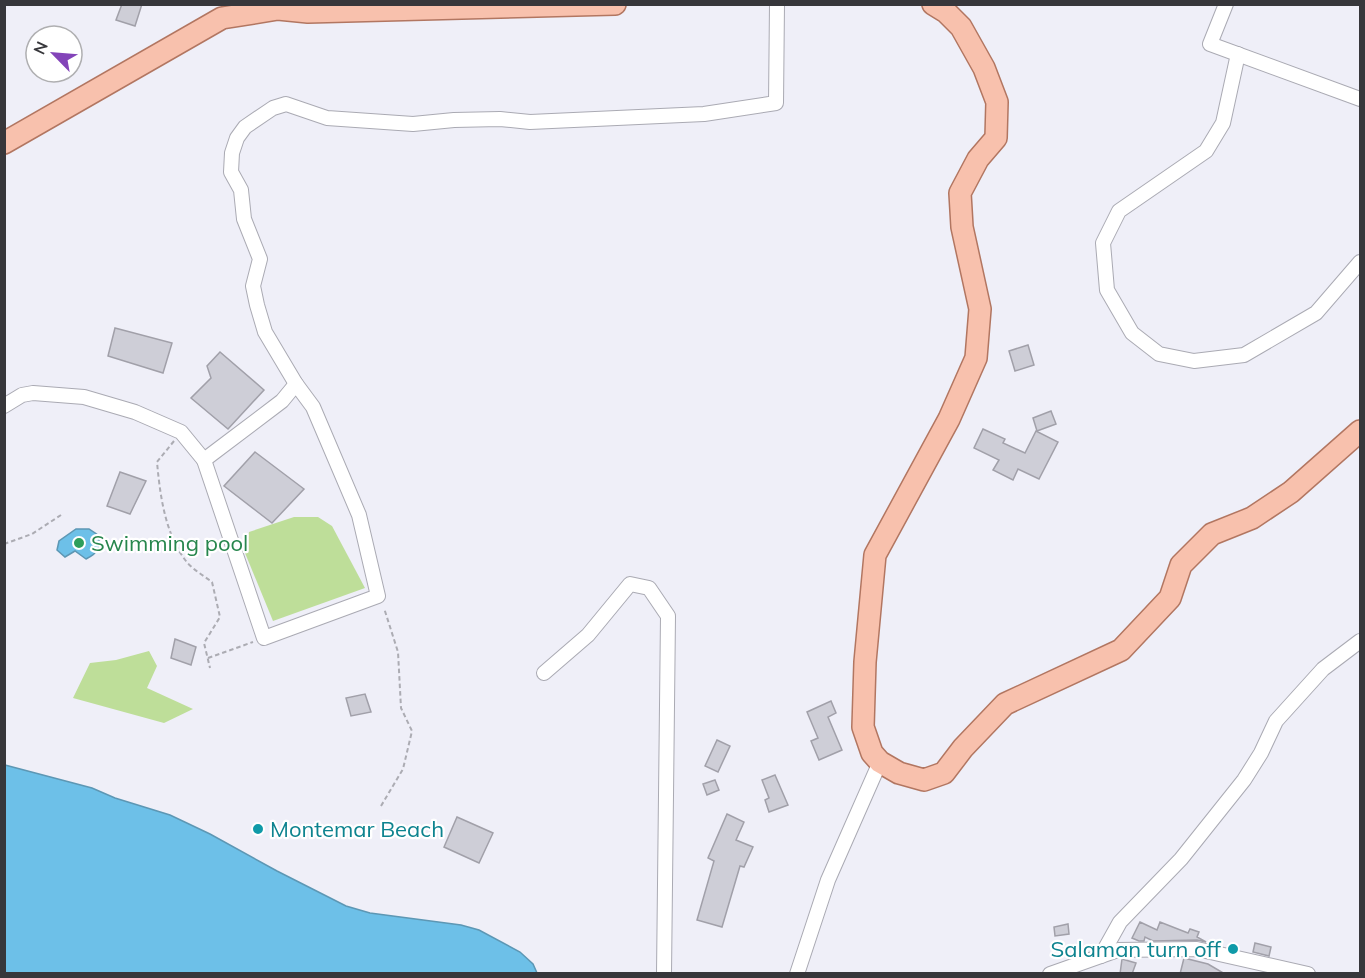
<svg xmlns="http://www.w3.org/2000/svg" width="1365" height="978" font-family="Mulish,sans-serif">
<rect width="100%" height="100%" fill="#efeff8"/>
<g fill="#bede99">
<polygon points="294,517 318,517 332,526 365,588 273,621 245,553 249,532"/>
<polygon points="149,651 157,666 147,688 193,709 164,723 73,698 90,663 116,660"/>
</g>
<g fill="#6dc0e8" stroke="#5d97b4" stroke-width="1.5">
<path d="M 76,529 L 89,529 L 98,535 C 101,548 98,553 86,559 L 75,551 L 65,557 L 57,550 L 59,541 Z"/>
<polygon points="5,765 92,788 115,798 170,815 210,834 277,871 346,906 370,913 461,925 479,930 520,952 533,964 537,973 5,973"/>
</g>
<g fill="#ceced7" stroke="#a1a0a9" stroke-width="1.5">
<polygon points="122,4 142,4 135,26 116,20"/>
<polygon points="115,328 172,343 163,373 108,356"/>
<polygon points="1028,345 1034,365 1015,371 1009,351"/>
<polygon points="220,352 264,390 228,429 191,398 211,378 207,366"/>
<polygon points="1051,411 1056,424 1037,431 1033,418"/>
<polygon points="983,429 1005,439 1003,443 1025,453 1036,431 1058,442 1039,479 1018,469 1013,480 993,470 999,460 974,448"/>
<polygon points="255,452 304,489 272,523 224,486"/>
<polygon points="120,472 146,481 130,514 107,506"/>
<polygon points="175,639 196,647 191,665 171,658"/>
<polygon points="365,694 371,712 351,716 346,698"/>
<polygon points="831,701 836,713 828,717 842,750 819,760 811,741 818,738 807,712"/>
<polygon points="717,740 730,746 718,772 705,766"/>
<polygon points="775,775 788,805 769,812 765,800 769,798 762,780"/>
<polygon points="715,780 719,790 707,795 703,784"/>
<polygon points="727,814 744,822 736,840 753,847 744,867 740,866 722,927 697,920 714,861 708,858"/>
<polygon points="457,817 493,833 479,863 444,847"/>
<polygon points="1140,922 1157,930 1160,922 1188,933 1190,929 1199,932 1197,937 1206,942 1197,940 1153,941 1145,937 1144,941 1139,941 1132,938"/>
<polygon points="1068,924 1069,934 1055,936 1054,927"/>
<polygon points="1255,943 1271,947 1269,956 1253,952"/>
<polygon points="1184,958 1208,964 1225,974 1180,974"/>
<polygon points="1122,959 1136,963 1132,974 1120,974"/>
</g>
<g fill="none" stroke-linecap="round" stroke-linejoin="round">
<defs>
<g id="street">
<polyline points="1226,4 1210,44 1360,99"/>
<polyline points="1238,54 1223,123 1206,151 1119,211 1103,243 1107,290 1132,333 1159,354 1194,361 1244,355 1316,313 1360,262"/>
<polyline points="4,406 22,395 33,393 84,397 135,412 181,432 204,460 282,401 296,384"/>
<polyline points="204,460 264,638 378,596 359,515 313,407 296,384 265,332 257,305 253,286 260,259 244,219 241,190 231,172 232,153 237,138 245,127 273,108 286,104 327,118 413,124 454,120 500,119 530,122 704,114 776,103 777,4"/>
<polyline points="544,673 588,635 630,584 649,588 668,616 664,974"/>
<polyline points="1101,956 1120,922 1181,859 1244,780 1261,753 1276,721 1323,669 1360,641"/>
<polyline points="797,974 828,880 880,762"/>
<polyline points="1050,974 1118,950 1197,949 1308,974"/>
</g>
<g id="primary">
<polyline points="933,4 946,12 961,27 984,68 997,102 996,138 978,159 960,193 962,227 980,309 976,358 949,419 875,555 865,662 863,727 872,753 880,762 899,773 924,780 944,773 963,748 1005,704 1121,650 1170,598 1181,565 1212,534 1252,518 1291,492 1360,431"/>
<polyline points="4,143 222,18 278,9 308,12 615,4"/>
</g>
</defs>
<use href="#street" stroke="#aaaab3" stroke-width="16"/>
<use href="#primary" stroke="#b27661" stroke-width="24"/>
<g stroke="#acacb3" stroke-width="2" stroke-dasharray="4.5 3" stroke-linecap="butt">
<path d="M 174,441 L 157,462 C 160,495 165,534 186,561 C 192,569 204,576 212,582 L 220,617 L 204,643 L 210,668"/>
<polyline points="4,544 32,534 61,515"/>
<polyline points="208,658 253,642"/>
<polyline points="381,806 403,769 412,731 401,708 398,652 384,608"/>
</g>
<use href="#street" stroke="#fff" stroke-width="14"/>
<use href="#primary" stroke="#f8c1ad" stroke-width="21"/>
</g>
<circle fill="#2e9e5b" stroke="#fff" stroke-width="2" cx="79" cy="543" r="6"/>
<g fill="#0f9aa8" stroke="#fff" stroke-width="2">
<circle cx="258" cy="829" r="6"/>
<circle cx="1233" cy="949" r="6"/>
</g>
<g text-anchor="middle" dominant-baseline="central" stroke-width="4.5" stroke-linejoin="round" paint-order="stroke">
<g font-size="22" fill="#27864d" stroke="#fff" text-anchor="start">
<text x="91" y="543">Swimming pool</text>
</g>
<g font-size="22" fill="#0d838f" stroke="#fff" text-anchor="start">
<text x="270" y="829">Montemar Beach</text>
<text x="1221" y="949" text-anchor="end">Salaman turn off</text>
</g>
</g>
<rect width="1365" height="978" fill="none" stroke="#37373b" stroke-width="12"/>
<g transform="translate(54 54) rotate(295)"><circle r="28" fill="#ffffff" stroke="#afafb1" stroke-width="1.5"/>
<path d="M0-4.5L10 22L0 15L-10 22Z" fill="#8344b9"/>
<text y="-9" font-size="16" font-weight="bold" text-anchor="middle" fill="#37373b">N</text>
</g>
</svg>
